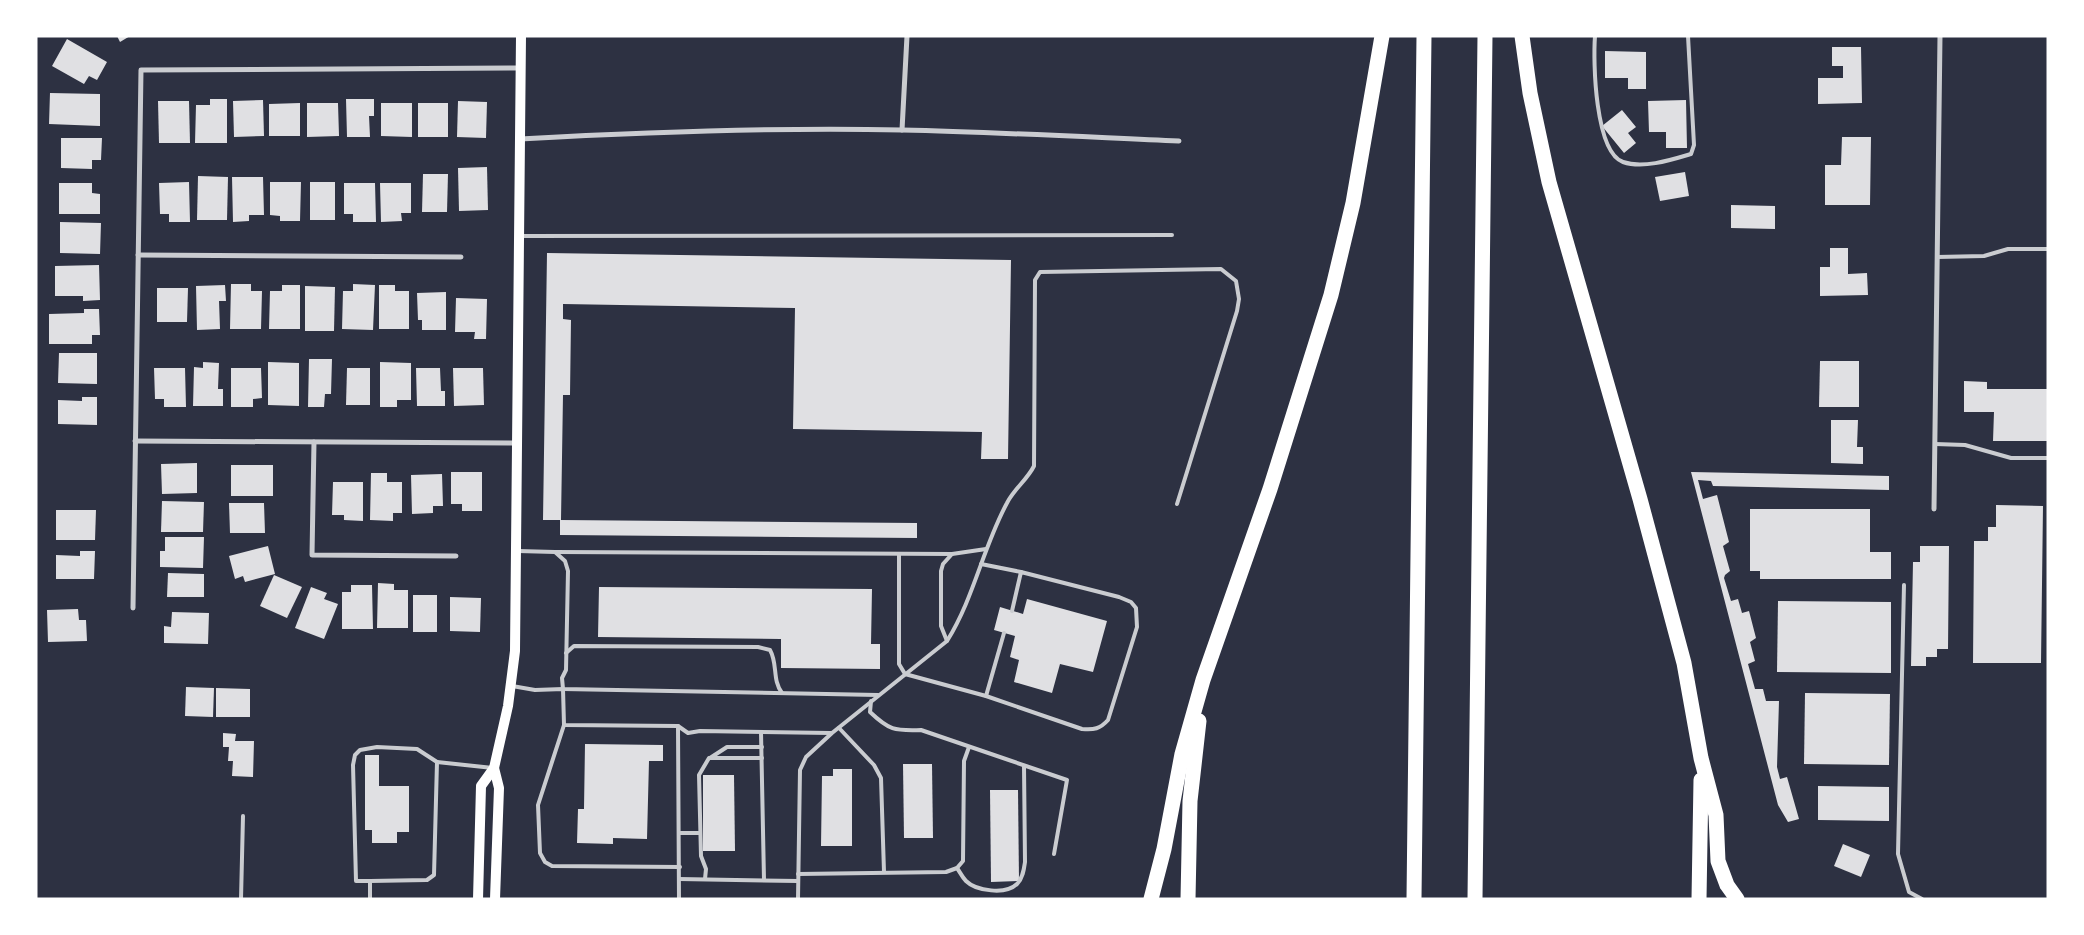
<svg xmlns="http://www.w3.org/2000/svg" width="2084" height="935" font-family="'Nunito Sans',sans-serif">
<rect width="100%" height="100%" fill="#2d3142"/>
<g fill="#e0e0e3">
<polygon points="117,36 130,36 120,42"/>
<polygon points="67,39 107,62 97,80 89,76 84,84 52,66"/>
<polygon points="1832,47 1861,47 1862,103 1818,104 1818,78 1843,78 1843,66 1832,66"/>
<polygon points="1605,51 1646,52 1646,89 1628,89 1628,78 1605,78"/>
<polygon points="50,93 100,94 100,126 49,124"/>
<polygon points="210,99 227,99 227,143 195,143 196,105 210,105"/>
<polygon points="346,99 374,99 374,116 369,116 370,137 347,137"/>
<polygon points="263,100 264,136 234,137 233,101"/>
<polygon points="1686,100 1687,148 1666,148 1666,132 1649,132 1648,101"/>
<polygon points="158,101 189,101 190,143 159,143"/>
<polygon points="458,101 487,102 486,138 457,137"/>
<polygon points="300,103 300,136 269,136 269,104"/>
<polygon points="307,103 338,103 339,136 307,137"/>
<polygon points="381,103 412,103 412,137 381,136"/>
<rect x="418" y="103" width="30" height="34"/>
<polygon points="1622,110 1636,127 1628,133 1636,143 1624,153 1602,126"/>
<polygon points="1842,137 1871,137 1870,205 1825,205 1825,165 1841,165"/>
<polygon points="61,138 102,138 101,160 92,160 92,169 61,168"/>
<polygon points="487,167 488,210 459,211 458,168"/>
<polygon points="1685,172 1689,196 1660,201 1655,177"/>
<polygon points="423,174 448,174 447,212 422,212"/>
<polygon points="198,176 228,177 227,220 197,220"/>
<polygon points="232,177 263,177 264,215 249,215 249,221 233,222"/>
<polygon points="189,182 190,222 169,222 169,214 160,214 159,183"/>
<polygon points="270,182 301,182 300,221 280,221 280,216 270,215"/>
<rect x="310" y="182" width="25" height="38"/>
<polygon points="59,183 92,183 92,193 100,194 100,214 59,214"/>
<polygon points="344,183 375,183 376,222 353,222 353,214 344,214"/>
<polygon points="380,183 411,183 411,213 401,213 402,221 381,222"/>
<polygon points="1731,205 1775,206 1775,229 1731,228"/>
<polygon points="60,222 101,223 100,254 60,253"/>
<polygon points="1830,248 1848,248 1848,274 1867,273 1868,295 1820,296 1820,267 1830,267"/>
<polygon points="547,253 1011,260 1008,459 981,459 982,432 793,429 795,308 563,304 563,319 571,320 570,395 563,395 561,520 543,520"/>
<polygon points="99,265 100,300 83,301 83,296 55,296 55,266"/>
<polygon points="231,284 251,284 251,291 262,291 261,329 230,329"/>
<polygon points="353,284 375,285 373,330 342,329 343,291 353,291"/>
<polygon points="225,285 226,301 219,301 220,329 197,330 196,286"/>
<polygon points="282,285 300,285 300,329 269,329 270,291 282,291"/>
<polygon points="379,285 395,285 395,291 409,291 409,329 379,329"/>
<polygon points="305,286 335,287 334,331 305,331"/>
<polygon points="157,288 188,288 187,322 157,322"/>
<polygon points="446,292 446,330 422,330 422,320 418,320 417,293"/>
<polygon points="456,298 487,299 486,339 474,339 475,332 455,332"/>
<polygon points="84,309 99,309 100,335 92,335 92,344 49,344 49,314 84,313"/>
<polygon points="59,353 97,353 97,384 58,383"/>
<polygon points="309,359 332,359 331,394 325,394 324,407 308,407"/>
<polygon points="1820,361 1859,361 1859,407 1819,407"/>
<polygon points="203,362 219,363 218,389 223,389 223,406 193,406 194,367 203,368"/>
<polygon points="268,362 299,363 299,406 268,405"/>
<polygon points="380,362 411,363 411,400 397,400 397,407 380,407"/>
<polygon points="154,368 185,368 186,407 164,407 164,399 155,399"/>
<polygon points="231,368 261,368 262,398 253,399 253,407 231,407"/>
<polygon points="347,368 370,368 370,405 346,405"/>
<polygon points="416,368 440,368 441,391 445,391 445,406 417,406"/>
<polygon points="453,368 483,368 484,405 454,406"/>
<polygon points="1964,381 1987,382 1987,389 2048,389 2048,441 1993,441 1994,412 1964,412"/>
<polygon points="82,397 97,397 97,425 58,424 58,400 82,401"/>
<polygon points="1831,420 1858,420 1857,447 1863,447 1863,464 1831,463"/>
<polygon points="197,463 197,493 162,494 161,464"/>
<rect x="231" y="465" width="42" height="31"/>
<polygon points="451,472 482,472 482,511 462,511 462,504 451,504"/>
<polygon points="1691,472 1889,476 1889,490 1713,486 1711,481 1698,480 1703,499 1717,495 1729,542 1723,546 1730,571 1725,575 1724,578 1731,601 1738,599 1742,613 1749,611 1756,638 1750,642 1755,661 1748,664 1755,689 1763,689 1766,701 1779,701 1777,767 1780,779 1787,777 1799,819 1788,822 1778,805"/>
<polygon points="371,473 387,473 387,482 402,482 402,513 393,513 393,521 370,520"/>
<polygon points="442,474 443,506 433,506 433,513 412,514 411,475"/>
<polygon points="333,482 363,482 363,521 344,520 344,515 332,515"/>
<polygon points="162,501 204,502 203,532 161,532"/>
<polygon points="229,503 264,503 265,533 230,533"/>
<polygon points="1996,505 2043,506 2041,663 1973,663 1974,541 1988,541 1988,527 1996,527"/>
<polygon points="1750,509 1870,509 1870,552 1891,552 1891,579 1760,579 1760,571 1750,571"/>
<polygon points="56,510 96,510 95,540 56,540"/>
<polygon points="560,520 917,523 917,538 560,535"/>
<polygon points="165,537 204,537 203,568 160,567 160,551 165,551"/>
<polygon points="268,546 275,574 245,582 243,576 235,579 229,556"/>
<polygon points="1920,546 1949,546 1948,649 1937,649 1937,657 1926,657 1926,666 1911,666 1913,562 1920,562"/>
<polygon points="80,551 95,551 94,579 56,579 56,555 80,556"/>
<polygon points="168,573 204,574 204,597 167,597"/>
<polygon points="274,575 302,587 287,618 260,606"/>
<polygon points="378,583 394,584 394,590 408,590 408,628 377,628"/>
<polygon points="351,585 372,585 373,629 342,629 342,592 351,592"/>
<polygon points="311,587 327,593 324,599 338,604 324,639 295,628"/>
<polygon points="599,587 872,589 871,644 880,644 880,669 781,668 781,639 598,637"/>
<rect x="413" y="595" width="24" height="37"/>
<polygon points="450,597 481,598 480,632 450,631"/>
<polygon points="1027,599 1107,621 1093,672 1060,664 1052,693 1014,682 1019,660 1010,657 1015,636 994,630 1000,607 1023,614"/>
<polygon points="1778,601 1891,602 1891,673 1777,672"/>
<polygon points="78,609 79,620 86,620 87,641 48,642 47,610"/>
<polygon points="172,612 209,613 208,644 164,643 164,626 171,627"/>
<polygon points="186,687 214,688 213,717 185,716"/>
<polygon points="216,688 250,689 250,717 216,717"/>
<polygon points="1805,693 1890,694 1889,765 1804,764"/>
<polygon points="223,733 236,734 235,741 254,741 253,777 232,776 233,761 228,761 229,747 223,747"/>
<polygon points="585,744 663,745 663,761 649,761 647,839 613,838 613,844 577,843 578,809 584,809"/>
<polygon points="365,755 379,755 379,786 409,786 409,832 397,832 397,843 372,843 372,830 365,830"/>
<polygon points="903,764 932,764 933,838 904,838"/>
<polygon points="833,769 852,769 852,846 821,846 822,776 833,776"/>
<polygon points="703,775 734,775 735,851 703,851"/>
<polygon points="1818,786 1889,787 1889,821 1818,820"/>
<polygon points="990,790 1018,790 1019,881 991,882"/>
<polygon points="1843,844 1870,855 1861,877 1834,866"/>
</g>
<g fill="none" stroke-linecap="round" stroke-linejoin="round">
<g stroke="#caccd0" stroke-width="4">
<path d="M 1595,36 C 1593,62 1595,152 1623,162 C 1643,169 1671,160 1691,154 L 1694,145 L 1688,36"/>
<polyline points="520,236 1172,235"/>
<polyline points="1937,257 1984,256 2008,249 2048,249"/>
<polyline points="1935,444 1965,445 2011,458 2048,458"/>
<polyline points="518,551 555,552 565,561 568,571 566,670 562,678 563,689 878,695"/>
<polyline points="555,552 952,554 986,549"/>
<path d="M 899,554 L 899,664 L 905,674 L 986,696 L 1082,729 C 1094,730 1100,729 1108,720 L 1137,627 L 1136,608 L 1131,602 L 1119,597 L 1021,572 L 1012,611"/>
<polyline points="981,564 1021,572"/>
<polyline points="1904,585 1898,854 1909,892 1922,899"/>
<polyline points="947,641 941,626 941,571 943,564 952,554"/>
<path d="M 566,653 L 574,646 L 758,647 L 770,650 C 778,664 772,680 782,693"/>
<polyline points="512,686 535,690 563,689 564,725 678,726 679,899"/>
<polyline points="986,696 1004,633"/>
<path d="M 871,701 L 870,712 C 889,730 894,731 921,730 L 1067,780 L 1054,854"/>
<polyline points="564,725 538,805 540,853 545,862 552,866 680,867"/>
<polyline points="678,726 688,733 700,731 831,733"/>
<polyline points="839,728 874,765 881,778 884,872"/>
<polyline points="761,732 764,880"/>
<polyline points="710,758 727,747 762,747"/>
<polyline points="679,833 700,833"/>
<path d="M 957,868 C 960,872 962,877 966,881 C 976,891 1006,895 1017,884 C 1023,878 1024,869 1025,862 L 1024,766"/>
<polyline points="798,874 946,872 957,868 963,861 964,761 969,747"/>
<polyline points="679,879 798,881"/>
<polyline points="705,879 706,869 701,856 699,775 709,758 762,758"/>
<polyline points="370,881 356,881 353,765 355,755 360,750 377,747 417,749 437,762"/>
<polyline points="241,899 243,816"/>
<polyline points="370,899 370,881 427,880 434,875 437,762 493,768"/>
<path d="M 798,899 L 800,770 L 806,757 L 832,733 L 947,641 C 974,598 983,547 1007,503 C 1014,489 1027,480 1034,466 L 1035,280 L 1040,272 L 1221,269 L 1236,281 L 1239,299 L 1237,311 L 1177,504"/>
</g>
<g stroke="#caccd0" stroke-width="5">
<polyline points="902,130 907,36"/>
<path d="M 520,139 C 647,132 775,127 902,130 C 994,132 1086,137 1179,141"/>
<polyline points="138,255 461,257"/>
<polyline points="135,441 517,443"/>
<polyline points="314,442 312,555 456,556"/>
<polyline points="1934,509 1940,36"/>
<polyline points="133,608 141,70 520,68"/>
</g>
<g stroke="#fff" stroke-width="10">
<polyline points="494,768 499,788 495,899"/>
<polyline points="478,899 481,786 494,768 508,706 515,651 521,36"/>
</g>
<g stroke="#fff" stroke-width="15">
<polyline points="1522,36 1530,93 1549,182 1640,499 1684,663 1701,758 1716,815 1718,861 1727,885 1737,899"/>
<polyline points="1151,899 1164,849 1182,754 1203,680 1270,489 1331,295 1353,203 1382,36"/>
<polyline points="1188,899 1190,801 1199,721"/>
<polyline points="1414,899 1424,36"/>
<polyline points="1475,899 1485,36"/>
<polyline points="1699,899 1701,780"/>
</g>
</g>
<rect width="2084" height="935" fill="none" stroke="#ffffff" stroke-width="75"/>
</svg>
